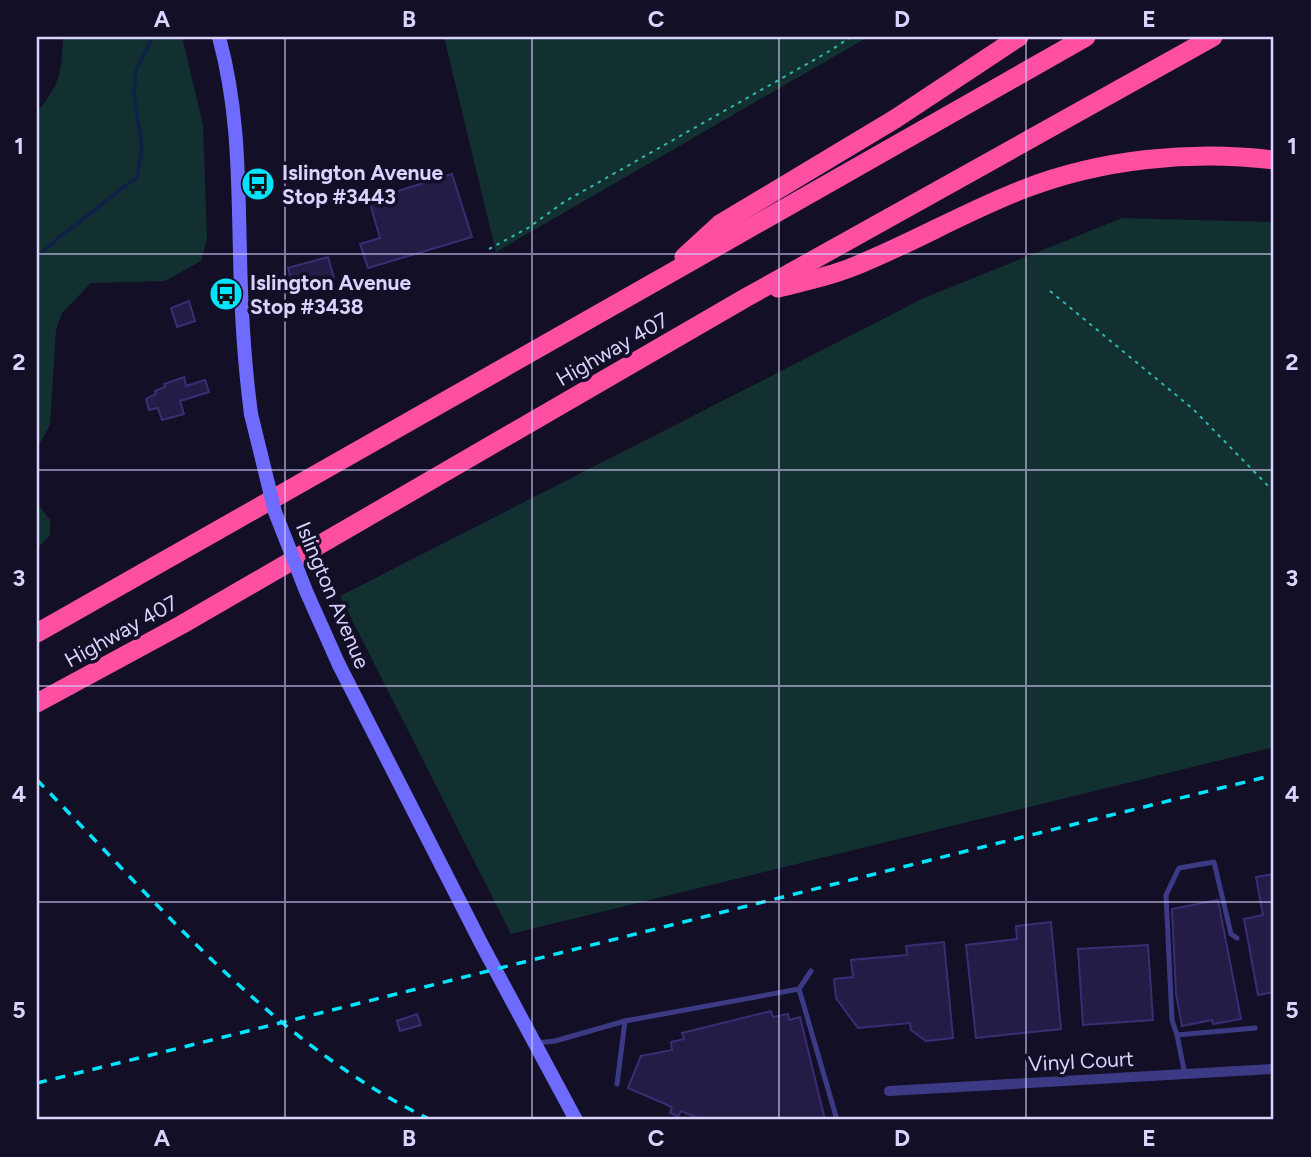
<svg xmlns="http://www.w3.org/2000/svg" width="1311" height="1157" font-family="Figtree,sans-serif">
<rect width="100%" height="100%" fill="#130f26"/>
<g fill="#12302f">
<path d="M 63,37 L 182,37 L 203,125 L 207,239 L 201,261 L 165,281 L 91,283 L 62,313 L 56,330 L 50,425 L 37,448 L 37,113 C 61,81 61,76 63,37 Z"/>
<polygon points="444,37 868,37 496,252"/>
<polygon points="1122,218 1274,222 1274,747 511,934 340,596 924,298"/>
<polygon points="37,503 50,520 50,535 37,549"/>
</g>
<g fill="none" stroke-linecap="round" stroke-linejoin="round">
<polyline stroke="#0c2248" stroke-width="3.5" points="37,257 57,239 137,177 142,147 134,94 136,70 150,42 150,37"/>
</g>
<g fill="#241b47" stroke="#3b2d73" stroke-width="2">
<polygon points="452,174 472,237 368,268 360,244 380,238 369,200"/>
<polygon points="328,257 334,278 294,289 288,268"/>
<polygon points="189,301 195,321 177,327 171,308"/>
<polygon points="184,377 186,386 205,380 209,392 180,401 184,414 162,420 158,408 149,410 146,399 156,394 155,391 165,387 164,384"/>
<polygon points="1274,874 1274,992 1258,995 1244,919 1263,915 1256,877"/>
<polygon points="1218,900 1241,1019 1213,1024 1212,1020 1182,1026 1176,994 1172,909"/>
<polygon points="1051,922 1061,1029 976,1038 966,945 1017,939 1016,926"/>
<polygon points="944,942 953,1038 926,1041 911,1030 910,1023 858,1028 836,998 834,979 853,977 851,960 907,955 906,946"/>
<polygon points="1148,945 1153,1020 1083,1025 1078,949"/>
<polygon points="771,1011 773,1017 788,1014 789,1020 800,1017 825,1120 703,1120 681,1111 678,1116 670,1113 672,1107 628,1088 641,1056 672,1050 671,1042 684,1039 682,1033"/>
<polygon points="417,1014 421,1025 400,1031 397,1021"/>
</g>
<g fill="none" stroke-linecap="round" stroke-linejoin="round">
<g stroke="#2fb8b0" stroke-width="2" stroke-dasharray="3.5 5" stroke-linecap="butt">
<polyline points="489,249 528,228 564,202 828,52 851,37"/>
<polyline points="1050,291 1193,409 1274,492"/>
</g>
<g stroke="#3d3a85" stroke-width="5">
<polyline points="799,989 837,1120"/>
<polyline points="1177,1035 1172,1020 1166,895 1179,868 1214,862 1231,934 1237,938"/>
<polyline points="535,1043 555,1041 625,1021 799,989 811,971"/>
<polyline points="1185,1075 1177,1035 1255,1028"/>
<polyline points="617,1084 625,1021"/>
</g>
<polyline stroke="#3d3a85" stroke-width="10" points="889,1091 1274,1069"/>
<g stroke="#6f6bff" stroke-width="14">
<path d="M 219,37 C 239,111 238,178 240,254 C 241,308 244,361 251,414"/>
<polyline points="339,665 482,945 576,1120"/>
</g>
<g stroke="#ff4fa3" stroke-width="19">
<polyline points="684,257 720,224 895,119 1019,37"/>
<path d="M 778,288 C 802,282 827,277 850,268 C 909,245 964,212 1024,189 C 1101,159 1192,150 1274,160"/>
<polyline points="37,633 1086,37"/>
<polyline points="37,703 181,625 747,297 1213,37"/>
</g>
<g stroke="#00e5ff" stroke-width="3.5" stroke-dasharray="10 9" stroke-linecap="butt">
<path d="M 37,780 C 159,904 272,1043 431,1120"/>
<path d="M 37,1083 C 450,982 861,876 1274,775"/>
</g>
<polyline stroke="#6f6bff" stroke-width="14" points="251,414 275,512 306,591 339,665"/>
</g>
<path fill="none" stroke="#d9d4ff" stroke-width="2" stroke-opacity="0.55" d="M 285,37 L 285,1120M 532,37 L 532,1120M 779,37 L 779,1120M 1026,37 L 1026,1120M 37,254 L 1274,254M 37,470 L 1274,470M 37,686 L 1274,686M 37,902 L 1274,902"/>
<defs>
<symbol id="bus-disc" viewBox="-11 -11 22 22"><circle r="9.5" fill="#00e5ff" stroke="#130f26"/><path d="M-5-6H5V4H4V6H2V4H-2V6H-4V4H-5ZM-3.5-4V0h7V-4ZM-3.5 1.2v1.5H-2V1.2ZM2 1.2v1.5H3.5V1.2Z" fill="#111"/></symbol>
</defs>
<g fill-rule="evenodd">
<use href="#bus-disc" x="239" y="165" width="38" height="38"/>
<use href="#bus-disc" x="207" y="275" width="38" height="38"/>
</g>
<g text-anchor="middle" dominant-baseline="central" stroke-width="7" stroke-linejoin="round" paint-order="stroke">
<g font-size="21" font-weight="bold" fill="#d9d4ff" stroke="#130f26" text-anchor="start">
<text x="282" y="172">Islington Avenue<tspan x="282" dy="24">Stop #3443</tspan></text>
<text x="250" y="282">Islington Avenue<tspan x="250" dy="24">Stop #3438</tspan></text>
</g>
<g font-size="21" fill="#d9d4ff" stroke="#130f26">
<text transform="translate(612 349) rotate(-30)">Highway 407</text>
<text transform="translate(333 595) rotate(67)">Islington Avenue</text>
<text transform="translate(121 631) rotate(-29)">Highway 407</text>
<text transform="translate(1081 1061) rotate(-3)">Vinyl Court</text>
</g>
</g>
<rect width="1311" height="1157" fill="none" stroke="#130f26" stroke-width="77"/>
<rect x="38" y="38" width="1234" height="1080" fill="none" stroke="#d9d4ff" stroke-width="2.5"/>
<g font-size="23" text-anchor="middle" font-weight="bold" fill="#d9d4ff">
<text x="162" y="27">A</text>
<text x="409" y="27">B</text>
<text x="656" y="27">C</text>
<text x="902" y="27">D</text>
<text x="1149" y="27">E</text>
<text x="19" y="154">1</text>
<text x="1292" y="154">1</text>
<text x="19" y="370">2</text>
<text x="1292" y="370">2</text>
<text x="19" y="586">3</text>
<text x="1292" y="586">3</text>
<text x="19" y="802">4</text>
<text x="1292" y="802">4</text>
<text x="19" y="1018">5</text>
<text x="1292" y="1018">5</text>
<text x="162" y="1146">A</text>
<text x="409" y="1146">B</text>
<text x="656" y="1146">C</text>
<text x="902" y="1146">D</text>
<text x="1149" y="1146">E</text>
</g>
</svg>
